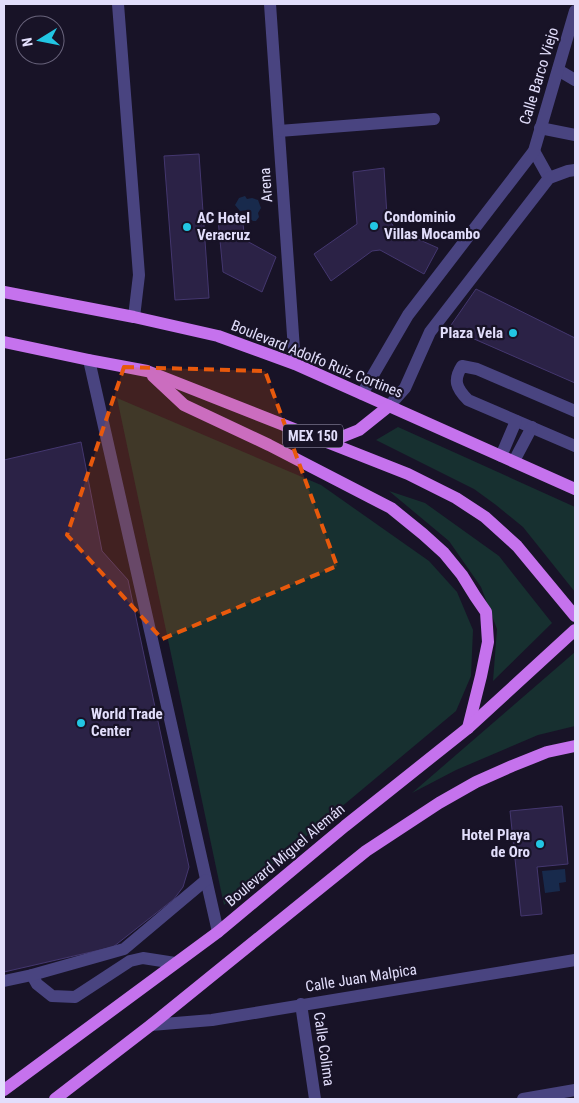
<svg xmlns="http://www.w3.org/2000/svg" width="579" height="1103" font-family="'Roboto Condensed',sans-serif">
<rect width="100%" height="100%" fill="#181327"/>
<g fill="#173030">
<polygon points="117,398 321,485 429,561 457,592 473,630 471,676 456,711 224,905"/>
<polygon points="398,427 575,507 575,592 523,527 496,505 474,489 376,440"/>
<polygon points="389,491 425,503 499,556 552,623 493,681 497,629 481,587 449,541"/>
<polygon points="575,652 575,726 538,735 456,770 412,793"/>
</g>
<g fill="#182a4c">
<path d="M 245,196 L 247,199 L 252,198 L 258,200 L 261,208 L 258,213 L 259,217 L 256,221 L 253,221 L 249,218 L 251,214 C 248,210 245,210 240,211 L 235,205 L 239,198 Z"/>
<polygon points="565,869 566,882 559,883 560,891 545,893 542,871"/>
</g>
<g fill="#2b2246" stroke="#44376f">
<polygon points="199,154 209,298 175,300 164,156"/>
<polygon points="384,168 387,216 395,229 438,248 424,274 380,250 372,251 331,281 314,254 357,224 353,172"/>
<polygon points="242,216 245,240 276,257 262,292 223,272 218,219"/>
<polygon points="476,289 575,338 575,383 449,328"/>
<polygon points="81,442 102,551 128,580 189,867 183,887 174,899 113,947 4,972 4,460"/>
<polygon points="562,806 568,864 537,867 542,914 521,916 510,811"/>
</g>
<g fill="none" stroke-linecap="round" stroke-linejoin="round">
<g stroke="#494480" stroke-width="12">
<polyline points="118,4 139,275 134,317"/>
<polyline points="270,4 295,364"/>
<polyline points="558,70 575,80"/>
<polyline points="540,128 575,135"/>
<polyline points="279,131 434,119"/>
<polyline points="534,151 549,178"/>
<polyline points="89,360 218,932"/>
<polyline points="362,394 408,315 534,151 575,11"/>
<polyline points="389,406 405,388 430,332 549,178 568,171 575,170"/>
<path d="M 575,411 L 477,369 L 462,366 C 453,380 456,388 468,400 L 575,446"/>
<polyline points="501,456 516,421"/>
<polyline points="514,461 532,427"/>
<polyline points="32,975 37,984 52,996 75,997 130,961 143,958 175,963"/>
<polyline points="4,981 32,975 124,949 206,880"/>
<polyline points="301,1004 315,1099"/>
<polyline points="151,1025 212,1020 575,960"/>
<polyline points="523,1099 575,1090"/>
</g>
<g stroke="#c572ed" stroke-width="12">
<polyline points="4,292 134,317 218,336 295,364 575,489"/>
<polyline points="4,342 89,360 147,371 408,474 456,498 485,517 517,546 575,616"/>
<polyline points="153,376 184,405 269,445 391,508 423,534 444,553 462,575 475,596 486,612 488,642 481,676 468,728"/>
<polyline points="329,442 359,430 389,406"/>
<polyline points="4,1090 218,932 345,826 468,728 575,630"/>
<polyline points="55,1099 151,1025 366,851 439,803 476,782 512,766 547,752 575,746"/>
</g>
</g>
<path fill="#e8590c" fill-opacity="0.2" stroke="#e8590c" stroke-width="4" stroke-dasharray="10 6" stroke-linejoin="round" d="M 124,367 L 265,371 L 337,566 L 162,639 L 67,535 Z"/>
<g fill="#22c6e3" stroke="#181327" stroke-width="2">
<circle cx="374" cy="226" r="5"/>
<circle cx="187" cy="227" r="5"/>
<circle cx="513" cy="333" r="5"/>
<circle cx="81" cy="723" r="5"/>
<circle cx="540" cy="844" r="5"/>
</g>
<g text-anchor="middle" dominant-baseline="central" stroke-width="4.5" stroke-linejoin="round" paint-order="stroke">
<rect fill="#181327" stroke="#a5a1bb" stroke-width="1" x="283" y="424.5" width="60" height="23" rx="4"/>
<g font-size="14" font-weight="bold" fill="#e2defb">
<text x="313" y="436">MEX 150</text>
</g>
<g font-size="15" fill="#e2defb" stroke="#181327">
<text transform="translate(539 76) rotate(-73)">Calle Barco Viejo</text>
<text transform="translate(266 185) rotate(-94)">Arena</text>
<text transform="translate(317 359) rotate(22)">Boulevard Adolfo Ruiz Cortines</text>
<text transform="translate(285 855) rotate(-40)">Boulevard Miguel Alemán</text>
<text transform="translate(361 978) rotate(-9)">Calle Juan Malpica</text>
<text transform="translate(324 1049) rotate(82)">Calle Colima</text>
</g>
<g font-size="15" font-weight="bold" fill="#e2defb" stroke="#181327" text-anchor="start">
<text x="384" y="217">Condominio<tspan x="384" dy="17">Villas Mocambo</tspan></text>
<text x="197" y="218">AC Hotel<tspan x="197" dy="17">Veracruz</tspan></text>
<text x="503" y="333" text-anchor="end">Plaza Vela</text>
<text x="91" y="714">World Trade<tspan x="91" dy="17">Center</tspan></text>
<text x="530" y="835" text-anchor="end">Hotel Playa<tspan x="530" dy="17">de Oro</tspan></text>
</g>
</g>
<rect width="579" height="1103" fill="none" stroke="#e2defb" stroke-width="10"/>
<g transform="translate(40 40) rotate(260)"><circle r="24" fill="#181327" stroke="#69647c"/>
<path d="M0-4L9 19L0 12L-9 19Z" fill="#22c6e3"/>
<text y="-8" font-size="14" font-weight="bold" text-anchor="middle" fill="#e2defb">N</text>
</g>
</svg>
